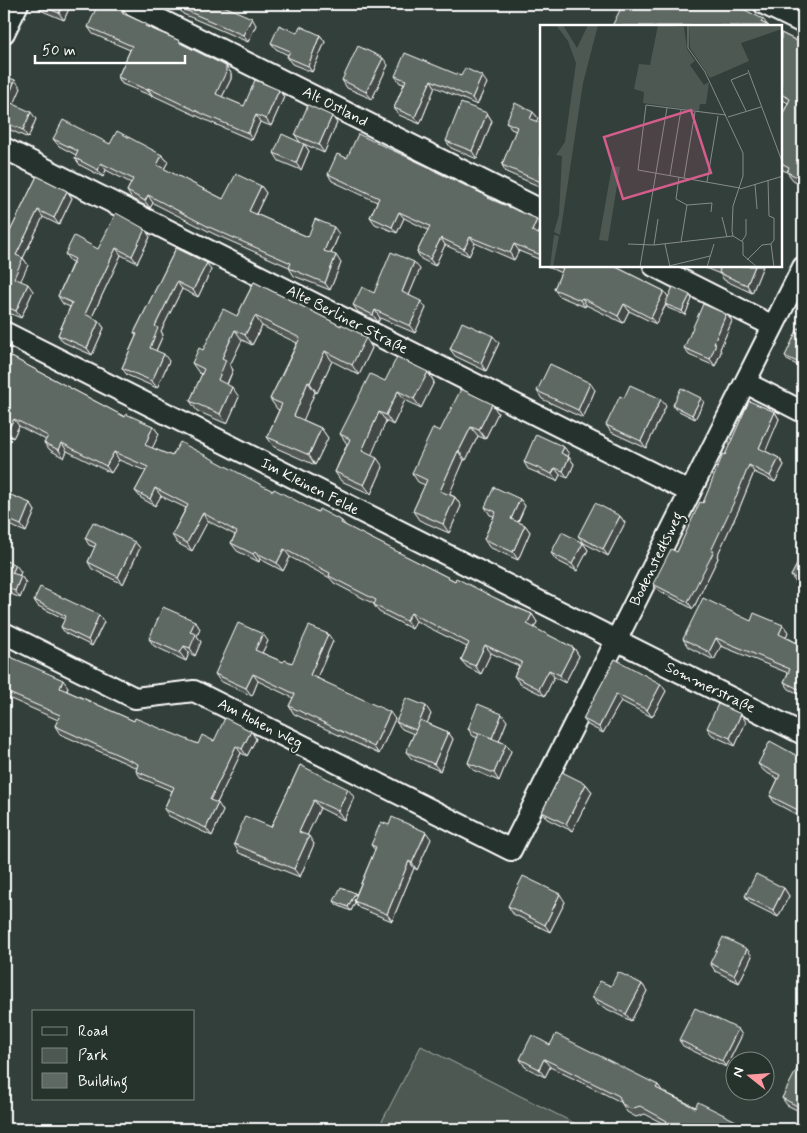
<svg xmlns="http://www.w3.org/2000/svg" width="807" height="1133" font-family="Mynerve,sans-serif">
<rect width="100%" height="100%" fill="#333f3a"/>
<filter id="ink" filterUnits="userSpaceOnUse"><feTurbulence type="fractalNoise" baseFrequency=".02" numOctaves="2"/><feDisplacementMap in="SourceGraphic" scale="10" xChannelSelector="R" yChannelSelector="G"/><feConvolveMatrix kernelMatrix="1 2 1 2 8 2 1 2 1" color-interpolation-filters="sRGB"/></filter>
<g filter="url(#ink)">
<polygon fill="#4d5853" stroke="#a6aca9" points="421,1046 586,1129 378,1129"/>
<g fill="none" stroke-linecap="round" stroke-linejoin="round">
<defs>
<g id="minor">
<polyline points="129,4 541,210"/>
<polyline points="764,4 803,23"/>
<polyline points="4,33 18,4"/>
<polyline points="4,148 690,492"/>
<polyline points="654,266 773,326"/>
<polyline points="4,332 803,734"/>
<polyline points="746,383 803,412"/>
<path d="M 4,633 L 135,698 L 194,691 L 511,850 C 609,656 705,461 803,267"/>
</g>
</defs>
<use href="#minor" stroke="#fff" stroke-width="24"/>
<use href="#minor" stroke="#26332d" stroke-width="20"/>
</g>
<g fill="#525a56" stroke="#fff">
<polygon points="36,4 71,4 64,20 40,10"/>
<polygon points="178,7 256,25 248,42 183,14"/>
<polygon points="124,10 127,15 146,24 149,28 180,41 183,45 226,66 231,73 231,79 222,97 244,106 279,90 284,97 271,126 260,122 252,140 210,122 152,95 152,96 122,84 118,77 130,50 93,34 88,27"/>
<polygon points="297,33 320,35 325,42 312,72 292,64 287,57 288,55 276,49 271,43"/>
<polygon points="781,33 803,44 803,185 793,180 787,172 781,169 781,118 788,103 781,99"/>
<polygon points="388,65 372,99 347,88 342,80"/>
<polygon points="4,76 21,88 14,104 36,119 28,138 4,127"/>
<polygon points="395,76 461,76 487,83 477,105 435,87 420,124 399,115 394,108 404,84 400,83"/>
<polygon points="533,112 538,118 536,121 541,123 541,187 506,172 502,165 516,131 511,129 506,122"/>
<polygon points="487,113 492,121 477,159 451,148 446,141"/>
<polygon points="337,123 324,153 304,144 309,151 301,170 279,161 274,153 300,142 295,135"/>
<polygon points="53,139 110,144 162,155 168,162 164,169 223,199 261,186 266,193 256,214 308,237 339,234 331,254 341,263 330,290 294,276 289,268 289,267 214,234 153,203 150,208 132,199 127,191 131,183 106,170 103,177 80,165 75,158 76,155 59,146"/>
<polygon points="347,158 437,172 490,199 537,219 541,225 541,228 538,234 541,235 541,260 519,251 514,260 475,243 469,256 445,245 435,266 421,259 417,252 428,230 404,218 397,233 375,224 370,217 377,202 332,181 328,174"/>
<polygon points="37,176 67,191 72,198 59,225 43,217 23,258 28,265 20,281 33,291 21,318 4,311 4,244"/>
<polygon points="150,237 137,263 121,255 92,317 99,321 104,328 92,355 63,342 58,335 70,307 63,304 58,296 73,262 70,261 65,254 98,249"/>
<polygon points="176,248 211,270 198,297 182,289 161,331 163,335 156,351 169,361 157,388 127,375 122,368 136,336 134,333"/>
<polygon points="546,266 614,266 664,291 668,297 692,299 685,315 668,308 666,305 656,324 629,311 623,323 586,305 585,307 559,296 554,289 561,273"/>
<polygon points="701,266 763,266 752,293 724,280 720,274"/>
<polygon points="420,269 409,295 426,308 415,333 380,318 378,322 358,312 353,305 374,293"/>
<polygon points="254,282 341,326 361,334 372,348 359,375 332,361 317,393 315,392 303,420 321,428 328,438 315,465 274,447 267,437 279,410 277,409 270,399 297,343 262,326 252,345 242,340 230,365 233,370 227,385 239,397 227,424 197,411 190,401 202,374 199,373 192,363 203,350 237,316"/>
<polygon points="726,314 732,321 720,349 721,352 715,366 689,355 684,348"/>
<polygon points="803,330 803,368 787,360 785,356"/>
<polygon points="499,343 486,371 455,356 450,349"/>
<polygon points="4,353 125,417 153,426 159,434 152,448 172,456 273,491 318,512 342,521 346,526 455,581 532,614 537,622 534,628 574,648 579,656 565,683 554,677 545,696 520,684 514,676 519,666 491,653 481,674 467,667 461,660 467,647 416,621 412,629 379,612 374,605 374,604 334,583 330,578 290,557 283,571 260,559 259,562 237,551 231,543 235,535 208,521 192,551 177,543 172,535 186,508 161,496 155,506 141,498 135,491 146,471 119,460 111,473 67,451 64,458 50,450 44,443 46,440 19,426 13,438 4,434"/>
<polygon points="428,372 434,382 421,408 405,400 393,425 386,421 371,455 383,467 371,494 341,481 335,472 347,444 340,434 385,381"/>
<polygon points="595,390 583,418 542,399 537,391"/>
<polygon points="624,398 666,406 646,448 611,432 606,425"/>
<polygon points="701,398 704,402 695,419 675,409 673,405"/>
<polygon points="775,412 779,419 765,451 779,458 784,465 775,482 754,472 739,509 717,556 718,558 693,609 658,590 653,584 677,552 703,503 725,455"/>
<polygon points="498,413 485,439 478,436 466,460 464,460 449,494 455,497 461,506 449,533 419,520 413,511 425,485 418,482 412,473 440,431"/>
<polygon points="564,447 569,454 568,456 574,464 568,478 560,475 557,481 528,469 524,462"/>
<polygon points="4,498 30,503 35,511 26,532 4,523"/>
<polygon points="520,499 525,506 518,522 525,525 530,532 518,560 489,547 484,539 494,516 490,515 485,507"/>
<polygon points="620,516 625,523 608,556 584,543 578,536"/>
<polygon points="85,538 135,542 140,548 123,584 92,569 88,562 95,547 89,545"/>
<polygon points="583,543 588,550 577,571 556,560 551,553"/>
<polygon points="803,553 803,587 797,584 791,576"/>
<polygon points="4,560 21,572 19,576 21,576 26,583 20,598 11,594 9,598 4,596"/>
<polygon points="34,600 104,622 92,646 65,633 61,627 65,619 38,606"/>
<polygon points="195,621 200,629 197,636 201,642 195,656 189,653 186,661 154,646 149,639"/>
<polygon points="751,621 783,625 788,632 786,637 803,646 803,696 789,689 784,682 788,673 721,646 714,660 688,647 683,639"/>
<polygon points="268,641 262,653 283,662 292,663 333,641 317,678 395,719 379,754 294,714 289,706 293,698 258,681 252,696 220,681 215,674"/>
<polygon points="4,654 68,687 67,691 134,721 198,744 251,731 256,739 247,756 241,753 217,803 223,811 212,836 169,816 164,809 172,791 141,778 136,771 137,768 60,734 55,726 58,720 4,696"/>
<polygon points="615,659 666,691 652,717 621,701 603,733 588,725 583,719"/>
<polygon points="431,714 427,723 448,732 453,739 440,771 412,759 406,752 414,734 402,729 396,722"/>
<polygon points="507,721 499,741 506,744 511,751 499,781 473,770 468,763 478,738 473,736 468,729"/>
<polygon points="746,722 735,746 712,735 707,728"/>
<polygon points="803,759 803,818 775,803 770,796 778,779 764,771 758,764"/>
<polygon points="300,765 354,797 344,820 320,808 307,835 314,844 300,877 239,853 234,844 271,827"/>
<polygon points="586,784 592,792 572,831 547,819 542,812"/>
<polygon points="389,825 431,839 417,870 414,868 392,921 359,908 355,902 351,911 337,905 334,901 356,895 375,850 371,845"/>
<polygon points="784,888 789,896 778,917 750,903 745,896"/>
<polygon points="565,902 550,932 513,914 508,906"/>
<polygon points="752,956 739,983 715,971 710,963"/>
<polygon points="642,984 647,991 631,1021 597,1004 592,997 611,986"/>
<polygon points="738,1029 742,1035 726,1067 683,1046 679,1040"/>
<polygon points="550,1045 658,1085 662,1091 742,1129 670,1129 668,1126 645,1114 636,1117 627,1112 622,1104 621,1102 550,1067 545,1077 525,1067 520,1059"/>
<polygon points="803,1064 803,1113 787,1105 782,1098"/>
</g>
<g fill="#424a46" stroke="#fff">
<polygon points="63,4 71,4 64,20 59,13"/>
<polygon points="252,18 256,25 248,42 243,35"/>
<polygon points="763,19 768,26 761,22"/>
<polygon points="320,35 325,42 312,72 308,66"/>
<polygon points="383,58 388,65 372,99 366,92"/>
<polygon points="226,66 231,73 231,79 220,101 216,94"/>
<polygon points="482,76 487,83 477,105 472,98"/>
<polygon points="15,80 21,88 12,109 7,101"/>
<polygon points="431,80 435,87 420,124 415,117"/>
<polygon points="148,88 152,95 152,96 147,90"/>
<polygon points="279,90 284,97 271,126 266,119"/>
<polygon points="31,112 36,119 28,138 23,130"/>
<polygon points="533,112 538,118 535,125 530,119"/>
<polygon points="487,113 492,121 477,159 472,151"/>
<polygon points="256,115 260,122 252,140 248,133"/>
<polygon points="332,116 337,123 324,153 319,145"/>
<polygon points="304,144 309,151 301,170 296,163"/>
<polygon points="162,155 168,162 162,172 157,165"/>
<polygon points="101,163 106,170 103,177 98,170"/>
<polygon points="261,186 266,193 254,218 249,211"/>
<polygon points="67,191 72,198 59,225 54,218"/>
<polygon points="148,195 153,203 150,208 145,201"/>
<polygon points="38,210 43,217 23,258 28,265 19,285 14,278 16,255"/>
<polygon points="399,212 404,218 397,233 392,227"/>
<polygon points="537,219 541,225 541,228 536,238 532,231"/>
<polygon points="334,227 339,234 329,258 324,251"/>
<polygon points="145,229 150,237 137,263 132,256"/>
<polygon points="470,237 475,243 469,256 464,249"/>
<polygon points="441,238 445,245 435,266 430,259"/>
<polygon points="514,244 519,251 514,260 510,253"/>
<polygon points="116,248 121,255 90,321 85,314"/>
<polygon points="336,255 341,263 330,290 325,283"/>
<polygon points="414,262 420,269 407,300 402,292"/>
<polygon points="207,263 211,270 198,297 193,290"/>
<polygon points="755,266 763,266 752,293 747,285"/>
<polygon points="177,282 182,289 161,331 163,335 154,355 150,348 155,326"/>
<polygon points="28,284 33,291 21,318 16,311"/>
<polygon points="664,291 669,298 656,324 651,318"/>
<polygon points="690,295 692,299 685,315 682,311"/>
<polygon points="582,298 586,305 585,307 580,300"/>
<polygon points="421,301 426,308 415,333 410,326"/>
<polygon points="624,304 629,311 623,323 618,316"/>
<polygon points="375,310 380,318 378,322 373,315"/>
<polygon points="726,314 732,321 720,349 721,352 715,366 710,359 714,343"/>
<polygon points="255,316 262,326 252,345 245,335"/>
<polygon points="99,321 104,328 92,355 87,348"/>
<polygon points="235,330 242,340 230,365 233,370 224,390 218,380 222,358"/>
<polygon points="361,334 365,339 366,338 372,348 359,375 352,365"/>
<polygon points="493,336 499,343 486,371 481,363"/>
<polygon points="325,351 332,361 317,393 310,383"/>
<polygon points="164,354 169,361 157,388 152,381"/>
<polygon points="428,372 434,382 421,408 414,399"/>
<polygon points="308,382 315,392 301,426 294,416"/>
<polygon points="590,383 595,390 583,418 578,410"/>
<polygon points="232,387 239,397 227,424 220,414"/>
<polygon points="398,391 405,400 393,425 386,415"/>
<polygon points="701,398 704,402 695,419 692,415"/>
<polygon points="661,399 666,406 646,448 641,441"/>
<polygon points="492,404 498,413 485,439 479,430"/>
<polygon points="379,412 386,421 369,461 362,451"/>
<polygon points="775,412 779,419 764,455 759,448"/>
<polygon points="14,419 19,426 13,438 7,431"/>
<polygon points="153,426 159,434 150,453 145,445"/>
<polygon points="471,427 478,436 466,460 459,451"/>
<polygon points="321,428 328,438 315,465 309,455"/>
<polygon points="62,443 67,451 64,458 59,450"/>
<polygon points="564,447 569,454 566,460 561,453"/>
<polygon points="458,451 464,460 447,500 440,491"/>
<polygon points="114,452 119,460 111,473 106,466"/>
<polygon points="569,457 574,464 568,478 563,471"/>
<polygon points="377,458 383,467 371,494 364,485"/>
<polygon points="779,458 784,465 775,482 770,476"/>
<polygon points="749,465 754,472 739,509 717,556 718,558 693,609 688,602"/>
<polygon points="555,468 560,475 557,481 552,474"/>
<polygon points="155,488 161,496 155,506 150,499"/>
<polygon points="455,497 461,506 449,533 443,524"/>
<polygon points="520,499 525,506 516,526 511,519"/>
<polygon points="30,503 35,511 26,532 21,525"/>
<polygon points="203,513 208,521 192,551 187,543"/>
<polygon points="620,516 625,523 608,556 603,549"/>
<polygon points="525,525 530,532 518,560 513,552"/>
<polygon points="4,526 6,530 4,536"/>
<polygon points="135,542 140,548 123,584 118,577"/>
<polygon points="583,543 588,550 577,571 572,564"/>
<polygon points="284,549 290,557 283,571 277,563"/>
<polygon points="255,552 260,559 259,562 253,554"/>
<polygon points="16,565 21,572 17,580 12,573"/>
<polygon points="21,576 26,583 20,598 15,591"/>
<polygon points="6,587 11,594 9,598 5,591"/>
<polygon points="411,613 416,621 412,629 406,621"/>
<polygon points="532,614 537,622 532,632 527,624"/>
<polygon points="99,615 104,622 92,646 88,640"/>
<polygon points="195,621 200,629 197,636 201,642 195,656 190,648 190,632"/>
<polygon points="783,625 788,632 784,642 779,634"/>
<polygon points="263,634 268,641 260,657 255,650"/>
<polygon points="328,634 333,641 315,682 310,675"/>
<polygon points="716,638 721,646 714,660 709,652"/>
<polygon points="485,645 491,653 481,674 475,666"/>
<polygon points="184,646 189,653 186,661 180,653"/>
<polygon points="574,648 579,656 565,683 560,675"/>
<polygon points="549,670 554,677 545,696 539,689"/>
<polygon points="253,674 258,681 252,696 246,688"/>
<polygon points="63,680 68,687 65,695 60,688"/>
<polygon points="661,684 666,691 652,717 647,710"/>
<polygon points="616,694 621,701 603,733 599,727"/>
<polygon points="426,706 431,714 421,737 416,730"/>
<polygon points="390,712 395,719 379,754 374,747"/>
<polygon points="502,714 507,721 497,746 492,738"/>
<polygon points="741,714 746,722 735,746 730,738"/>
<polygon points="251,731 256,739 247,756 242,749"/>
<polygon points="448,732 453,739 440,771 434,764"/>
<polygon points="506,744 511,751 499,781 494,773"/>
<polygon points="236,746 241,753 215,807 210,800"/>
<polygon points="586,784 592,792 572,831 566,824"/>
<polygon points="348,789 354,797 344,820 338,811"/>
<polygon points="314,800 320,808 305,840 299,832"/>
<polygon points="803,801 803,818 798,810"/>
<polygon points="218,803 223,811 212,836 206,828"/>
<polygon points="426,832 431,839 417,870 412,863"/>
<polygon points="309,836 314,844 300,877 294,869"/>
<polygon points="409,861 414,868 392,921 387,914"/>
<polygon points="784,888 789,896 778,917 773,910"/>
<polygon points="355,893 357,897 354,901 355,902 351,911 348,907"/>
<polygon points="560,894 565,902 550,932 545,925"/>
<polygon points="747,949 752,956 739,983 734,975"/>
<polygon points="642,984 647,991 631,1021 626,1014"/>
<polygon points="738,1029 742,1035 726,1067 722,1061"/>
<polygon points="544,1059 550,1067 545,1077 539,1069"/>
<polygon points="658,1085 663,1092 656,1088"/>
</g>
<g fill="#5f6964" stroke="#fff">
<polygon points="37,4 63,4 59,13"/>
<polygon points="98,4 115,4 124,10 122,13 146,24 145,26 180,41 180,43 226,66 226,72 216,94 244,106 255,80 279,90 266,119 256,115 248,133 205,115 148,88 147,90 118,77 132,46 88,27"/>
<polygon points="179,4 219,4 252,18 243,35 178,7"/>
<polygon points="623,4 733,4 763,19 761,22 769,26 612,26"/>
<polygon points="279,25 297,33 300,26 320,35 308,66 287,57 290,51 271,43"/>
<polygon points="781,33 803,44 803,180 787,172 789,167 781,163 781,118 790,99 781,94"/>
<polygon points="358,46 383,58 366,92 342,80"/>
<polygon points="405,53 461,76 465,68 482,76 472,98 431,80 415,117 394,108 406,80 395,76"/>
<polygon points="4,76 15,80 7,101 31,112 23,130 4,122"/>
<polygon points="461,103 487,113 472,151 446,141"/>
<polygon points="515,103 533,112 530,119 541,123 541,182 502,165 517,127 506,122"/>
<polygon points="308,105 332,116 319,145 295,135"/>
<polygon points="63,120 110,144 117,131 162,155 157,165 223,199 236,174 261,186 249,211 308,237 315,219 334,227 324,251 336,255 325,283 289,268 291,263 209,227 148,195 145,201 127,191 133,179 101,163 98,170 75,158 78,151 53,139"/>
<polygon points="282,134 304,144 296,163 274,153"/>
<polygon points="358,134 435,170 435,171 489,197 488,198 537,219 532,231 541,235 541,255 514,244 510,253 470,237 464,249 441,238 430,259 417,252 430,226 399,212 392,227 370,217 379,198 328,174 337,154 347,158"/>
<polygon points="37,176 67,191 54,218 38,210 16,255 23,258 14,278 28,284 16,311 4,306 4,244"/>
<polygon points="116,213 145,229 132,256 116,248 85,314 99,321 87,348 58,335 72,303 58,296 75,259 65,254 74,236 98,249"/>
<polygon points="176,248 207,263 193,290 177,282 155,326 158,328 150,348 164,354 152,381 122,368 137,334 134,333"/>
<polygon points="391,252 414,262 402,292 421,301 410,326 375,310 373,315 353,305 362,287 374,293"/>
<polygon points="557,266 614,266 664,291 651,318 624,304 618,316 582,298 580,300 554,289 563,268"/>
<polygon points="713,266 755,266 747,285 719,273 720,269"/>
<polygon points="254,282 341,326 341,324 361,334 361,336 366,338 352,365 325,351 310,383 308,382 294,416 321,428 309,455 267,437 282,404 270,399 300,338 255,316 245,335 235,330 222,358 226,360 218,380 232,387 220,414 190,401 204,369 192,363 199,348 203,350 223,309 237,316"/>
<polygon points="673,287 690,295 682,311 665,304"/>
<polygon points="703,304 726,314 714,343 716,344 710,359 684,348"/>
<polygon points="462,322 493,336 481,363 450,349"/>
<polygon points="798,328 803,330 803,365 785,356"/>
<polygon points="4,353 125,417 126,414 153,426 145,445 172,456 180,442 273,491 274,489 318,512 319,509 342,521 341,523 455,581 456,578 505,603 532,614 527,624 574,648 560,675 549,670 539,689 514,676 522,662 485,645 475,666 461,660 469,643 411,613 406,621 374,605 376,600 329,576 330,573 284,549 277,563 255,552 253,554 231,543 237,532 203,513 187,543 172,535 188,505 155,488 150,499 135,491 148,467 114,452 106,466 62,443 59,450 44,443 48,436 14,419 7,431 4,429"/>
<polygon points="397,357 428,372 414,399 398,391 386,415 379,412 362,451 377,458 364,485 335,472 350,439 340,434 370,374 385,381"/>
<polygon points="550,364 590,383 578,410 537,391"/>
<polygon points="630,385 661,399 641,441 606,425 620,396 624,398"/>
<polygon points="681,388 701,398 692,415 673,405"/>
<polygon points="461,389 492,404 479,430 471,427 459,451 458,451 440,491 455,497 443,524 413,511 427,480 412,473 433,428 440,431"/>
<polygon points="749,401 775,412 759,448 779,458 770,476 749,465 734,502 711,551 714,551 688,602 653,584 671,549 677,552 700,502 703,503 723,454 725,455"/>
<polygon points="536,434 564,447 561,453 569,457 563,471 555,468 552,474 524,462"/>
<polygon points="494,487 520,499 511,519 525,525 513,552 484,539 496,512 485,507"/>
<polygon points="6,493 30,503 21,525 4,518 4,498"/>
<polygon points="595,503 620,516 603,549 578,536"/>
<polygon points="93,522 135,542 118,577 88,562 96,544 85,538"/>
<polygon points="562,532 583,543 572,564 551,553"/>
<polygon points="803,553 803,582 791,576"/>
<polygon points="4,560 16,565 12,573 21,576 15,591 6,587 5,591 4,591"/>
<polygon points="40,587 99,615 88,640 61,627 66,616 34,600"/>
<polygon points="703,598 751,621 754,613 783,625 779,634 803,646 803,691 784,682 790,669 716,638 709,652 683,639"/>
<polygon points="163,607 195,621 190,632 196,634 190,648 184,646 180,653 149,639"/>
<polygon points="238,623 263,634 255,650 283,662 285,660 292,663 309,626 328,634 310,675 390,712 374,747 289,706 295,694 253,674 246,688 215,674"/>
<polygon points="4,654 63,680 60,688 134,721 135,718 198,744 202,735 214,741 225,718 251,731 242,749 236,746 210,800 218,803 206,828 164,809 174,787 136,771 138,764 55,726 60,715 4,691"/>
<polygon points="615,659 661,684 647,710 616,694 599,727 583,719"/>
<polygon points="406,698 426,706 416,730 396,722"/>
<polygon points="478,704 502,714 492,738 468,729"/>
<polygon points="718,704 741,714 730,738 707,728"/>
<polygon points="420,720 448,732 434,764 406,752"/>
<polygon points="479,733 506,744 494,773 468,763"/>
<polygon points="770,741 803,759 803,801 798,810 770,796 780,775 758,764"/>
<polygon points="300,765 348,789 338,811 314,800 299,832 309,836 294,869 234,844 245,816 271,827"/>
<polygon points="562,772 586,784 566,824 542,812"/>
<polygon points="392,817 426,832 412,863 409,861 387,914 354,901 376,847 371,845 381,822 389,825"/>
<polygon points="756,874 784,888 773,910 745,896"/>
<polygon points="523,876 560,894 545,925 508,906"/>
<polygon points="341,887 355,893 348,907 334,901"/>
<polygon points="723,937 747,949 734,975 710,963"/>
<polygon points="618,972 642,984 626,1014 592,997 600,981 611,986"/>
<polygon points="695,1008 738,1029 722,1061 679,1040"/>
<polygon points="556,1034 658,1085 656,1088 695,1108 698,1102 744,1125 742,1129 678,1129 666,1123 667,1121 640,1106 631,1109 622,1104 619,1096 544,1059 539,1069 520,1059 532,1035 550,1045"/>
<polygon points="800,1063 803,1064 803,1109 782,1098"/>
</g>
</g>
<g text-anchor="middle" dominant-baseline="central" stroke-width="4" stroke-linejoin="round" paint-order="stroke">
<g font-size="15" fill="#fff" stroke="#26332d">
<text transform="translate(335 107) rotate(27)">Alt Ostland</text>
<text transform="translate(347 320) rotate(27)">Alte Berliner Straße</text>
<text transform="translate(310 487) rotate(27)">Im Kleinen Felde</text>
<text transform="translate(657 559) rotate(-64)">Bodenstedtsweg</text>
<text transform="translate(710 688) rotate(26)">Sommerstraße</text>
<text transform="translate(260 724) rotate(27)">Am Hohen Weg</text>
</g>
</g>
<g transform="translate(540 25)">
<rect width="242" height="242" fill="#333f3a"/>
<path d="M 16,0 L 23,0 L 37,23 L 48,0 L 58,0 L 43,58 L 20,210 L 14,207 L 19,190 L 22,131 L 16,130 L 25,117 L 36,38 L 28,16 ZM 118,0 L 144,2 L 147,24 L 155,36 L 150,40 L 164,60 L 169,57 L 166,79 L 160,79 L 159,86 L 103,78 L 104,67 L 94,64 L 99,39 L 110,40 ZM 149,0 L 242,0 L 242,4 L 201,18 L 209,36 L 170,53 L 150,23 ZM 72,141 L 80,142 L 68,216 L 59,215 ZM 14,210 L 19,211 L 13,242 L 10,242 Z" fill="#4d5853"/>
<path fill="none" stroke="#858c89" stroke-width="1" d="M 148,0 L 148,23 L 165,47 L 203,128 L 203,151 L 193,181 L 192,206 L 193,211 L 203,217 L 203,230 L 217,242M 208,45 L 243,139M 206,86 L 191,55 L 208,48M 186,90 L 106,80 L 98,145 L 200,163M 188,92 L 221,82M 130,150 L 141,85M 139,152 L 136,174 L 147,180 L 141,217M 144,153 L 155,87M 228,155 L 229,191 L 234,193 L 234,215 L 231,219 L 234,242M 167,157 L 178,91M 215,159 L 217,184M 200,164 L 243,151M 147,180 L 172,178 L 171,187M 182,192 L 187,212M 202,216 L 206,210 L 206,194M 88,219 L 114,220 L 193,211M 125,219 L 130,242M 114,220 L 118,194M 207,235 L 222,220 L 231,219M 129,241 L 170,231M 100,242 L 127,83M 167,242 L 174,219"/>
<path fill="#d45d8c" fill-opacity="0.15" stroke="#d45d8c" stroke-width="2.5" d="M 151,85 L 171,148 L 83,174 L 64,112 Z"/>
<rect width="242" height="242" fill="none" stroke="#fff" stroke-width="2.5"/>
</g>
<rect width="807" height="1133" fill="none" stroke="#26332d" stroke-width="20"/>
<rect x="10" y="10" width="787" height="1113" fill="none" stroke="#fff" stroke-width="2" filter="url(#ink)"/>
<rect x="32" y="1010" width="162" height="90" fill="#26332d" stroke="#7d8581"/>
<rect x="42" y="1027" width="25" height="8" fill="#26332d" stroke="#7d8581"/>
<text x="78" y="1036" font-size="15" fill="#ffffff">Road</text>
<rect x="42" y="1048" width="25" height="15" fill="#4d5853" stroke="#7d8581"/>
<text x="78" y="1060" font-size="15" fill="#ffffff">Park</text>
<rect x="42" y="1073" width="25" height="15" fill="#5f6964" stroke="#7d8581"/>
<text x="78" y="1086" font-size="15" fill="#ffffff">Building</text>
<g transform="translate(750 1076) rotate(287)"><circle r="24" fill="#26332d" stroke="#7d8581"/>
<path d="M0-4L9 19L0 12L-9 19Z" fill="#ff9aa2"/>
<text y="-8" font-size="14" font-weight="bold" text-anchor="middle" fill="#ffffff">N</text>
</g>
<path d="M35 55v8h150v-8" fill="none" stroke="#ffffff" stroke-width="2.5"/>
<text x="42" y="55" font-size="15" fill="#ffffff" stroke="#26332d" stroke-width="4" paint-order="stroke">50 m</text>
</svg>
